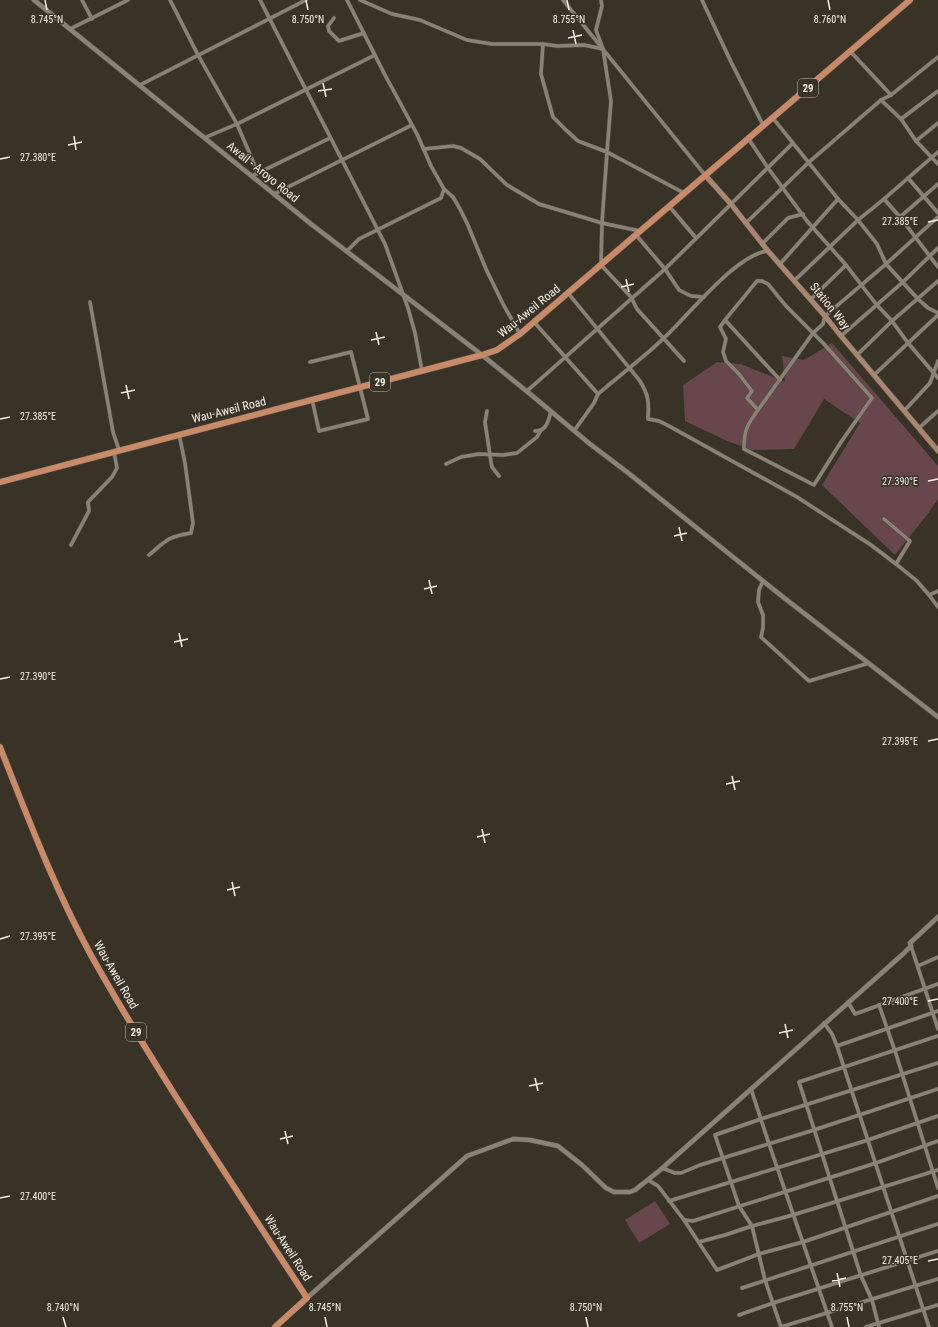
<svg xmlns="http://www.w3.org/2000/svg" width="938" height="1327" font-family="'Roboto Condensed',sans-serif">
<rect width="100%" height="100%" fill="#393226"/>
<g fill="#67474b">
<polygon points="832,343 938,466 938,499 927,515 895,555 822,485 860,423 824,399 794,449 752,450 727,441 685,421 683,385 717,362 741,364 785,382 782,356 804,360"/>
<polygon points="655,1201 670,1224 639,1243 625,1220"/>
</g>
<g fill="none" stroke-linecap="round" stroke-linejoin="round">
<defs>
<g id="minor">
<polyline points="82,0 92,19"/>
<polyline points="170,0 198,55 237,124 258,173"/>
<polyline points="260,0 385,244 408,308 415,333 422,371"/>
<polyline points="347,0 385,75 417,134 431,166 444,189 453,197 460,209 467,223 486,269 503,304 520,334"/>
<polyline points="360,0 392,14 420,20 467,40 492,44 543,44"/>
<polyline points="563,0 705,175"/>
<polyline points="601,0 602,6 596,30 603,49 611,101 607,152 684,193"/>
<polyline points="702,0 731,62 763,125"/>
<polyline points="334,18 328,26 329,31 339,41 364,33"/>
<polyline points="70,29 128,0"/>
<polyline points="603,49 584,45 557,46 543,44 541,74 553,117 566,130 578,141 607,152 602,223 640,231"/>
<polyline points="850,51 891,95"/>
<polyline points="140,85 306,0"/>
<polyline points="881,100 901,119 916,141 938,164"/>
<polyline points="772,117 838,199 858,220 877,244 886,264 918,299 928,308 938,313"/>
<polyline points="901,119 938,91"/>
<polyline points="204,138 237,124 375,55"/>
<polyline points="748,138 768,168 807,221 846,265 876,304 892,321 908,343 938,378"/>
<polyline points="916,141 938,123"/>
<polyline points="424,149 453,146 461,148 480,159 507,185 539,204 602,223 601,265 631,297 637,309 684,361"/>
<polyline points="252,176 330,138"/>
<polyline points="908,178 938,213"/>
<polyline points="274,194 412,125"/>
<polyline points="884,199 900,217 938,267"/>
<polyline points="669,206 696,238"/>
<polyline points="900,217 938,184"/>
<polyline points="746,223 809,162 881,100 891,95 938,57"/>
<polyline points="636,235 665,269 679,290 691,296 704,297"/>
<polyline points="762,244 788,218 803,214"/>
<polyline points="347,251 359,239 441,198 444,189"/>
<polyline points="780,264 838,199"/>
<polyline points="795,280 858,220 884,199 938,152"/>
<path d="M 568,293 L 640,381 C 649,396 649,402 648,419 L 659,421 L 669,426 L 797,497 L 871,545 L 896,564 L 917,581 L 929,595 L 938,591"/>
<polyline points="811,299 846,265"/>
<polyline points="90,302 113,432 119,450"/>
<path d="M 725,320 L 720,327 L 726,339 L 723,352 L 726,361 L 739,374 L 752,391 L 747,398 L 758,410 C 747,425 744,430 744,449 L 814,485 L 841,442 L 872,398 L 824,344 L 786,306 L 768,284 L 762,281 L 757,281 L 725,320 L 780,380"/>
<polyline points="534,322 598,394"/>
<polyline points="841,336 903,282 938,248"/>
<polyline points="857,355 892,321 938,281"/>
<polyline points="310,362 351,352 368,419 319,431 312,399"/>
<polyline points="874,375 938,315"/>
<polyline points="527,391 665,269 793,143"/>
<polyline points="758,410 813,333 823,324 825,316 886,264 938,217"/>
<polyline points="905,410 930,383 938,361"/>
<polyline points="487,411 485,422 491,462 492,467 499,476"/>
<polyline points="919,428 938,411"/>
<path d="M 535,431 C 546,432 549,420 551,411"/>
<path d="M 574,431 L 594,403 L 598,394 C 620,375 643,358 664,338 C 688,316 736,254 768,251"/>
<polyline points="446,464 461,457 479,454 503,455 517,453 537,437 541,430"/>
<polyline points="884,519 910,541 896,564"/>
<polyline points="71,545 89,511 88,502 112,477 117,468 114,452"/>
<path d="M 149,555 C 167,540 167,537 191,533 L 193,523 L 185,463 L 179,434"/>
<polyline points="763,581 759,590 758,602 763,615 763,628 761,637 809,681 869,663"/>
<polyline points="929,595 938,607"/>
<polyline points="911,946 938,1029"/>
<polyline points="918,966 938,957"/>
<polyline points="848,1002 855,1014 938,984"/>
<polyline points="879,1005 895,1051 938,1188"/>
<polyline points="824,1023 832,1034 837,1046 929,1327"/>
<polyline points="837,1046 938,1011"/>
<polyline points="751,1089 769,1144 832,1327"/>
<polyline points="662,1168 675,1173 681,1173 700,1165 814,1130 938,1089"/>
<polyline points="648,1180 658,1186 684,1220 693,1221 876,1163 938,1141"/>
<polyline points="669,1201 868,1140 938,1116"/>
<polyline points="684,1220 717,1270 759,1254 803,1242 938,1196"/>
<polyline points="699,1242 725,1235 752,1226 793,1215 938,1170"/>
<polyline points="742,1288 938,1224"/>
<polyline points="739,1315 773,1303 938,1251"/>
<polyline points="781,1327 765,1280 752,1226 739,1206 715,1135 761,1119 938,1063"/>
<polyline points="781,1327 938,1279"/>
<polyline points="866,1327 938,1305"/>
<polyline points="879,1327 872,1300 861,1276 799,1082 938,1036"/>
</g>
<g id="tertiary">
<polyline points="34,0 311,224 482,355 535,398 590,444 627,472 783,597 938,717"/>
<polyline points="307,1298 467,1156 513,1139 530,1140 558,1146 582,1165 606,1188 614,1192 630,1192 635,1190 659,1171 903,954 911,946 910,943 938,917"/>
</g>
<polyline id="secondary" points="705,175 731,204 768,251 825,316 841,336 938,451"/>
<g id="primary">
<polyline points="0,482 482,355 497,350 520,334 910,0"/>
<path d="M 0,747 C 28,818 55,890 92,957 C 158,1074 234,1186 307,1298 L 275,1327"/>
</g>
</defs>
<use href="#minor" stroke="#534d43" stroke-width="4.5"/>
<use href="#tertiary" stroke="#534d43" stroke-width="5.5"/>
<use href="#secondary" stroke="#534d43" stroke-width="6"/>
<use href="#primary" stroke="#534d43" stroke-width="7"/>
<use href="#minor" stroke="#8a8274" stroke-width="3.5"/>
<use href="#tertiary" stroke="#8a8274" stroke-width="4.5"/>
<use href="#secondary" stroke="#a9866f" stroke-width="5"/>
<use href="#primary" stroke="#c88a69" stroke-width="6"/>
</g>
<path fill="none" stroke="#f5f0e9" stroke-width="1.5" d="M 45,0 L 47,10M 306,0 L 308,10M 567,0 L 569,10M 828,0 L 830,10M 573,30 L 576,44M 568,38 L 582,35M 323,83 L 326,97M 318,91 L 332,89M 74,136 L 76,150M 68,145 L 82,142M 0,159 L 10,157M 928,222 L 938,220M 626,279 L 629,292M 621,287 L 634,284M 376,332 L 379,345M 371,340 L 385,337M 126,385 L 129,399M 121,393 L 135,390M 0,419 L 10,417M 928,481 L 938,479M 679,527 L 682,541M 674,536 L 687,533M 429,580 L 432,594M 424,589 L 437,586M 179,633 L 182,647M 174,642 L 188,639M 0,679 L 10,677M 928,741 L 938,739M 732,776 L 735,790M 726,784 L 740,781M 482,829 L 485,843M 477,837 L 490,834M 232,882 L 235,896M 227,890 L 240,887M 0,939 L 10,936M 928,1001 L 938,999M 785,1024 L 788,1038M 779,1033 L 793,1030M 535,1078 L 538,1091M 529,1086 L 543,1083M 285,1131 L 288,1144M 280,1139 L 293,1136M 0,1198 L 10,1196M 928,1261 L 938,1259M 837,1273 L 840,1287M 832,1281 L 846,1278M 63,1317 L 66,1327M 325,1317 L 327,1327M 586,1317 L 588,1327M 847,1317 L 849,1327"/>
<g text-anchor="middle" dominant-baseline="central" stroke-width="3" stroke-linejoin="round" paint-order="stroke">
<g fill="#393226" stroke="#bdb7ae" stroke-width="1">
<rect x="798" y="79" width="20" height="18" rx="3"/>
<rect x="370" y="373" width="20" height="18" rx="3"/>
<rect x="126" y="1023" width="20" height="18" rx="3"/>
</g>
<g font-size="11" font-weight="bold" fill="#f5f0e9">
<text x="808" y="88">29</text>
<text x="380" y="382">29</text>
<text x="136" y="1032">29</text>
</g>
<g font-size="12" fill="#f5f0e9" stroke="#393226">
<text transform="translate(263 172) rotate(39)">Awail - Aroyo Road</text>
<text transform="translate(830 306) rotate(51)">Station Way</text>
<text transform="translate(529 311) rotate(-39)">Wau-Aweil Road</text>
<text transform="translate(229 410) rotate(-14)">Wau-Aweil Road</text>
<text transform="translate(116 975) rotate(60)">Wau-Aweil Road</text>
<text transform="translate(288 1248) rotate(57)">Wau-Aweil Road</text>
</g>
</g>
<g font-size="10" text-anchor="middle" fill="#f5f0e9" stroke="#393226" stroke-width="3" stroke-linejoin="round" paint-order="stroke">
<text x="47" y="23">8.745°N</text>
<text x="308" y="23">8.750°N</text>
<text x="569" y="23">8.755°N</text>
<text x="830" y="23">8.760°N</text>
<text x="38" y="161">27.380°E</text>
<text x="900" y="225">27.385°E</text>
<text x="38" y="420">27.385°E</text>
<text x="900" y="485">27.390°E</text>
<text x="38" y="680">27.390°E</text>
<text x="900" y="745">27.395°E</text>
<text x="38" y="940">27.395°E</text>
<text x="900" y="1005">27.400°E</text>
<text x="38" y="1200">27.400°E</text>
<text x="900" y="1264">27.405°E</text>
<text x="63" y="1311">8.740°N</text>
<text x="325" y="1311">8.745°N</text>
<text x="586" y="1311">8.750°N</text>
<text x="847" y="1311">8.755°N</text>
</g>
</svg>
